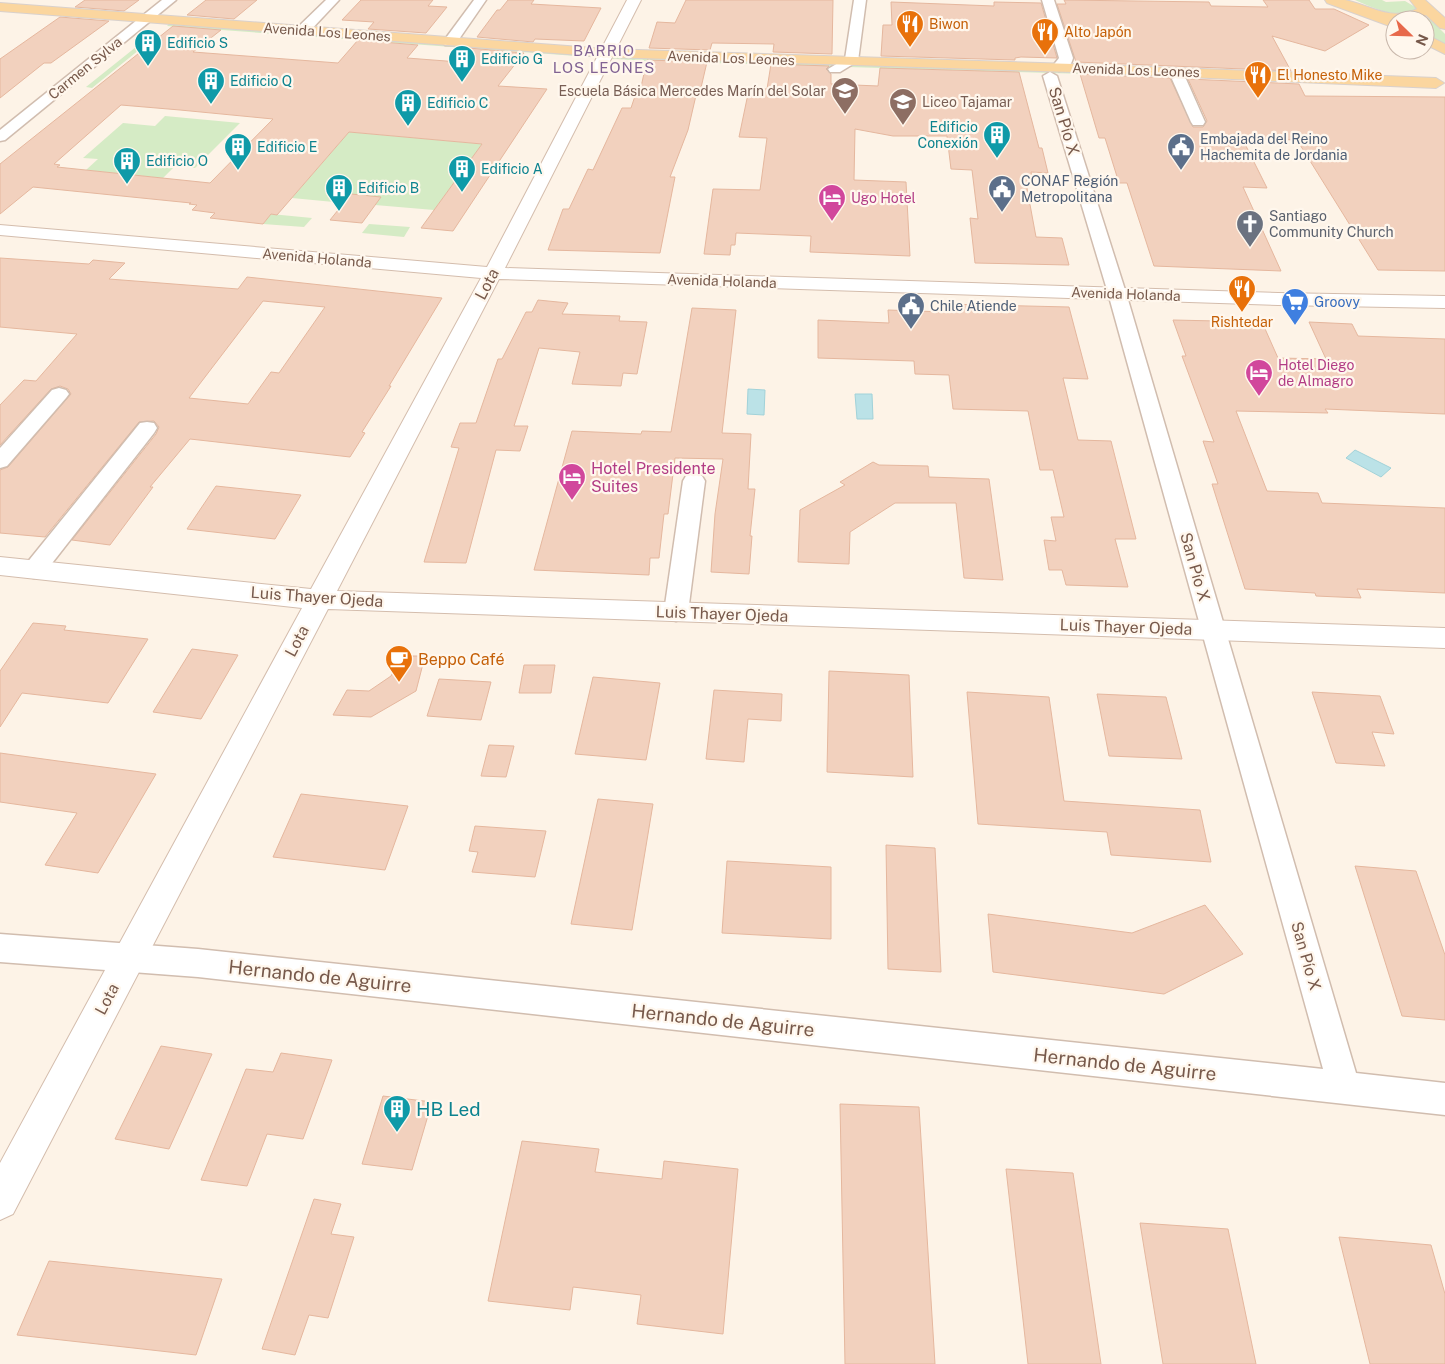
<svg xmlns="http://www.w3.org/2000/svg" width="1445" height="1364" font-family="'Public Sans',sans-serif">
<rect width="100%" height="100%" fill="#fdf3e7"/>
<g fill="#d5ebc5">
<path d="M 1355,0 L 1382,0 L 1386,2 L 1405,1 L 1417,8 C 1398,21 1374,8 1355,0 Z"/>
<polygon points="1429,18 1445,34 1445,45 1425,35 1425,21"/>
<polygon points="169,24 647,59 1154,74 1157,76 644,61 167,26"/>
<polygon points="151,35 171,37 165,42 150,41 92,88 86,87"/>
<polygon points="165,116 240,123 195,168 175,166 163,178 86,170 98,159 83,158 123,123 155,126"/>
<polygon points="349,132 482,144 434,210 375,205 381,197 344,203 292,198"/>
<polygon points="271,214 312,218 304,227 263,224"/>
<polygon points="369,224 410,227 404,237 362,233"/>
</g>
<g fill="#bbe2e7" stroke="#a1d2d9">
<polygon points="748,389 765,390 764,415 747,414"/>
<polygon points="855,394 872,394 873,419 857,419"/>
<polygon points="1355,450 1391,468 1381,477 1346,458"/>
</g>
<g fill="#f2d1be" stroke="#e5b79e" fill-rule="evenodd">
<polygon points="85,0 139,0 124,11 75,7"/>
<polygon points="206,0 257,0 234,19 187,15"/>
<polygon points="361,0 433,0 428,6 447,7 426,33 368,29 374,22 342,20"/>
<polygon points="508,0 534,0 531,4 601,8 584,41 535,39 533,42 477,37 497,10 500,10"/>
<polygon points="686,0 833,0 832,54 773,52 774,44 712,43 710,50 649,48 657,22 675,23"/>
<polygon points="1064,0 1209,2 1211,6 1268,7 1263,0 1309,0 1315,9 1334,9 1369,25 1325,51 1272,36 1291,71 1076,62 1057,4 1066,4"/>
<polygon points="891,2 994,6 994,2 1041,3 1057,58 1021,57 1015,58 1015,60 881,56 883,25 892,25"/>
<polygon points="60,17 109,21 51,63 44,63 0,98 0,59"/>
<path d="M 173,26 L 221,30 L 193,52 L 338,63 L 358,40 L 418,45 L 407,58 L 459,62 L 469,48 L 524,53 L 498,86 L 547,89 L 453,231 L 421,228 L 482,144 L 349,132 L 277,215 L 271,214 L 263,224 L 210,218 L 215,213 L 192,210 L 197,205 L 189,204 L 191,203 L 33,187 L 0,214 L 0,164 ZM 121,105 L 180,110 L 273,119 L 210,183 L 57,167 L 60,165 L 54,164 Z"/>
<polygon points="647,60 707,62 700,92 697,91 688,130 670,177 675,177 660,253 548,250 563,209 569,209 588,169 593,170 622,108 631,108 638,87 641,87"/>
<polygon points="771,64 829,66 826,69 831,74 831,84 878,86 880,68 1019,72 1039,148 1042,148 1048,173 1031,172 1033,183 1026,183 1036,237 1062,238 1069,265 975,263 970,218 978,219 972,170 951,169 947,136 893,136 855,129 854,180 906,182 910,256 810,252 811,236 736,233 735,245 731,245 730,255 704,254 713,189 760,190 767,138 739,137 749,89 767,89"/>
<polygon points="1080,74 1170,78 1193,127 1203,127 1207,121 1188,79 1299,84 1305,96 1445,97 1445,271 1378,270 1297,140 1242,138 1267,188 1243,187 1281,271 1154,266 1127,183 1119,183 1105,138 1099,138"/>
<polygon points="351,194 381,197 362,223 330,220"/>
<path d="M 0,258 L 89,264 L 93,260 L 125,263 L 109,279 L 238,289 L 247,277 L 442,298 L 389,386 L 391,386 L 362,432 L 365,433 L 350,457 L 190,439 L 150,487 L 153,487 L 110,545 L 72,540 L 156,434 L 159,427 L 154,421 L 139,422 L 45,537 L 0,533 L 0,470 L 8,467 L 71,394 L 68,389 L 60,386 L 51,389 L 0,445 L 0,405 L 24,380 L 36,381 L 77,334 L 0,327 ZM 263,301 L 325,307 L 279,373 L 271,372 L 248,404 L 189,398 Z"/>
<polygon points="538,300 568,303 562,314 620,316 619,321 647,322 637,374 623,373 621,386 572,384 580,352 539,348 514,426 528,426 520,451 496,450 466,563 424,562 459,448 451,447 460,423 476,423 498,359 502,359 526,312 532,312"/>
<polygon points="944,304 1069,307 1088,379 1063,378 1078,440 1111,441 1136,539 1115,539 1128,587 1066,585 1062,570 1049,570 1044,540 1056,541 1051,517 1064,517 1053,470 1040,470 1028,411 953,409 949,375 915,374 914,361 818,358 818,320 889,323 888,310 945,312"/>
<polygon points="692,308 736,310 722,433 751,434 748,489 755,489 750,536 752,536 749,574 711,572 715,514 723,459 675,458 668,514 664,514 659,558 650,558 649,575 534,570 572,431 641,434 642,431 671,432"/>
<polygon points="1173,320 1262,322 1278,358 1326,359 1309,322 1352,324 1358,336 1445,339 1445,414 1325,409 1328,413 1236,411 1267,491 1318,493 1322,503 1445,508 1445,593 1357,589 1361,598 1316,596 1315,593 1245,589 1212,484 1218,484 1203,441 1214,442 1182,356 1186,356"/>
<polygon points="873,462 879,465 928,466 929,477 989,479 1003,580 964,578 956,503 895,503 850,532 849,564 798,562 800,510 845,485 840,482"/>
<polygon points="216,486 301,495 275,539 187,529"/>
<polygon points="33,623 66,626 64,630 148,639 108,703 22,693 0,727 0,671"/>
<polygon points="192,649 238,655 201,719 153,712"/>
<polygon points="402,656 425,656 416,691 371,717 333,715 347,690 369,691 391,676"/>
<polygon points="524,665 555,665 551,693 519,693"/>
<polygon points="829,671 909,675 913,777 827,772"/>
<polygon points="593,677 660,683 646,760 575,754"/>
<polygon points="439,679 491,682 481,720 427,716"/>
<polygon points="714,690 782,694 781,721 748,719 744,762 706,759"/>
<polygon points="967,692 1049,697 1064,801 1200,810 1211,862 1111,855 1107,832 978,824"/>
<polygon points="1312,692 1380,696 1394,734 1372,732 1385,766 1336,763"/>
<polygon points="1097,694 1166,697 1182,759 1109,756"/>
<polygon points="489,745 514,746 506,777 481,776"/>
<polygon points="0,753 58,761 156,774 98,873 45,865 77,813 0,802"/>
<polygon points="301,794 408,806 385,870 273,857"/>
<polygon points="598,799 653,804 632,930 571,924"/>
<polygon points="475,826 546,831 535,877 472,872 478,852 469,851"/>
<polygon points="886,845 935,848 941,972 888,969"/>
<polygon points="727,861 831,867 831,939 722,933"/>
<polygon points="1355,866 1416,871 1445,955 1445,1020 1402,1016"/>
<polygon points="1205,905 1243,954 1164,994 993,972 988,914 1132,933"/>
<polygon points="161,1046 212,1054 169,1149 115,1139"/>
<polygon points="281,1053 332,1060 303,1139 267,1134 247,1186 201,1180 246,1069 273,1072"/>
<polygon points="383,1096 432,1102 412,1170 362,1164"/>
<polygon points="840,1104 919,1107 935,1364 845,1364"/>
<polygon points="522,1141 599,1149 595,1172 662,1179 664,1161 738,1169 723,1334 637,1324 641,1295 573,1287 570,1310 488,1301"/>
<polygon points="1006,1169 1073,1173 1101,1364 1028,1364"/>
<polygon points="314,1199 341,1204 331,1234 354,1237 328,1318 309,1315 295,1355 262,1349"/>
<polygon points="1140,1223 1228,1229 1256,1364 1163,1364"/>
<polygon points="1339,1237 1431,1245 1445,1294 1445,1364 1370,1364"/>
<polygon points="49,1261 222,1279 196,1355 17,1335"/>
</g>
<g fill="none" stroke-linecap="round" stroke-linejoin="round">
<defs>
<g id="street">
<polygon points="162,0 176,0 5,140 0,141 0,130"/>
<polygon points="326,0 339,0 308,33 298,33 297,30 298,27"/>
<polygon points="474,0 486,0 455,45 445,45 443,42"/>
<polygon points="854,0 866,0 858,61 840,72 830,72 828,69 845,59"/>
<path d="M 1042,0 L 1054,0 L 1073,58 C 1071,66 1067,69 1059,71 L 1052,67 L 1059,58 Z"/>
<polygon points="1050,72 1057,76 1126,293 1356,1073 1445,1083 1445,1115 198,977 0,962 0,934 198,949 1323,1069 1108,293 1043,76"/>
<polygon points="1179,75 1186,79 1205,122 1203,125 1193,125 1191,122 1172,79"/>
<polygon points="59,388 66,390 69,394 66,398 7,466 0,468 0,448 52,390"/>
<polygon points="147,422 154,423 157,428 154,433 42,576 34,578 26,576 23,570 26,564 140,423"/>
<polygon points="694,474 702,476 705,481 688,612 684,618 676,621 668,618 664,612 683,481 686,476"/>
</g>
<polygon id="secondary" points="627,0 641,0 505,268 1278,293 1445,296 1445,308 1278,305 499,279 337,591 1445,628 1445,648 328,609 13,1214 0,1220 0,1163 302,608 0,575 0,557 311,589 481,278 0,235 0,225 487,267"/>
<g id="primary">
<path d="M 1325,0 C 1331,0 1339,0 1345,0 C 1370,5 1391,22 1417,9 L 1410,0 L 1425,0 L 1445,18 L 1445,29 L 1440,28 L 1426,15 L 1415,20 L 1395,20 L 1395,28 L 1327,3 Z"/>
<polygon points="0,3 607,49 1073,64 1436,78 1444,83 1436,88 1073,72 607,57 0,11"/>
<polygon points="1425,34 1445,44 1445,54 1425,44"/>
</g>
</defs>
<use href="#street" stroke="#d1bdaf" stroke-width="3"/>
<use href="#secondary" stroke="#d4bdad" stroke-width="2"/>
<use href="#primary" stroke="#d9d1cd" stroke-width="2"/>
<use href="#street" fill="#fff" fill-rule="evenodd"/>
<use href="#secondary" fill="#fff" fill-rule="evenodd"/>
<use href="#primary" fill="#fbd69f" fill-rule="evenodd"/>
</g>
<defs>
<symbol id="restaurant-pin" viewBox="-11 -11 22 30"><path d="M0 17L-7.5 6A9.5 9.5 0 1 1 7.5 6Z" fill="#e8710a" stroke="#fff7ed"/><path d="M-5-6h1v4h1v-4h1v4h1v-4h1v5L-1.5 .5V6h-2V.5L-5-1ZM5-6V6H3V1.5H1.5Q1.5-4 5-6Z" fill="#fff"/></symbol>
<symbol id="building-pin" viewBox="-11 -11 22 30"><path d="M0 17L-7.5 6A9.5 9.5 0 1 1 7.5 6Z" fill="#0f9aa8" stroke="#fff7ed"/><path d="M-4-6H4V6H1V3H-1V6H-4ZM-2.5-4.3h1.7v1.8h-1.7ZM.8-4.3h1.7v1.8H.8ZM-2.5-1h1.7V.8h-1.7ZM.8-1h1.7V.8H.8Z" fill="#fff"/></symbol>
<symbol id="school-pin" viewBox="-11 -11 22 30"><path d="M0 17L-7.5 6A9.5 9.5 0 1 1 7.5 6Z" fill="#8d6e63" stroke="#fff7ed"/><path d="M0-5L7-2L0 1L-7-2ZM-4 1L0 2.5L4 1V4Q0 6-4 4Z" fill="#fff"/></symbol>
<symbol id="civic-pin" viewBox="-11 -11 22 30"><path d="M0 17L-7.5 6A9.5 9.5 0 1 1 7.5 6Z" fill="#5c6f8a" stroke="#fff7ed"/><path d="M-.6-6.5H3V-4.5H.6V-3L4-1V1h2V6H-6V1h2V-1L-.6-3ZM-1.2 2.5V6h2.4V2.5Z" fill="#fff"/></symbol>
<symbol id="hotel-pin" viewBox="-11 -11 22 30"><path d="M0 17L-7.5 6A9.5 9.5 0 1 1 7.5 6Z" fill="#d1479c" stroke="#fff7ed"/><path d="M-6-4.5h1.5V1H6V5H4.5V3h-9V5H-6ZM-4 0a1.8 1.8 0 1 1 3.6 0ZM.5 0V-2.5h3Q6-2.5 6 0Z" fill="#fff"/></symbol>
<symbol id="church-pin" viewBox="-11 -11 22 30"><path d="M0 17L-7.5 6A9.5 9.5 0 1 1 7.5 6Z" fill="#6b7280" stroke="#fff7ed"/><path d="M-1.2-6h2.4v3.5h3.3v2.4h-3.3V6h-2.4V-.1h-3.3v-2.4h3.3Z" fill="#fff"/></symbol>
<symbol id="supermarket-pin" viewBox="-11 -11 22 30"><path d="M0 17L-7.5 6A9.5 9.5 0 1 1 7.5 6Z" fill="#3f7fe0" stroke="#fff7ed"/><path d="M-6-5.5h2.5l.6 2H6L4.5 2H-2.5L-4.4-4H-6ZM-1.5 3.2a1.3 1.3 0 1 0 .1 0ZM3 3.2a1.3 1.3 0 1 0 .1 0Z" fill="#fff"/></symbol>
<symbol id="cafe-pin" viewBox="-11 -11 22 30"><path d="M0 17L-7.5 6A9.5 9.5 0 1 1 7.5 6Z" fill="#e8710a" stroke="#fff7ed"/><path d="M-5.5-4.5H6V0H3Q3 3.5 0 3.5H-2.5Q-5.5 3.5-5.5 0ZM3-3.2v2h1.7v-2ZM-6 4.5H4V6H-6Z" fill="#fff"/></symbol>
</defs>
<g fill-rule="evenodd">
<use href="#restaurant-pin" x="894" y="8" width="32" height="43"/>
<use href="#restaurant-pin" x="1029" y="16" width="32" height="43"/>
<use href="#building-pin" x="132" y="27" width="32" height="43"/>
<use href="#building-pin" x="446" y="43" width="32" height="43"/>
<use href="#restaurant-pin" x="1242" y="59" width="32" height="43"/>
<use href="#building-pin" x="195" y="65" width="32" height="43"/>
<use href="#school-pin" x="829" y="75" width="32" height="43"/>
<use href="#school-pin" x="887" y="86" width="32" height="43"/>
<use href="#building-pin" x="392" y="87" width="32" height="43"/>
<use href="#building-pin" x="981" y="119" width="32" height="43"/>
<use href="#building-pin" x="222" y="131" width="32" height="43"/>
<use href="#civic-pin" x="1165" y="131" width="32" height="43"/>
<use href="#building-pin" x="111" y="145" width="32" height="43"/>
<use href="#building-pin" x="446" y="153" width="32" height="43"/>
<use href="#building-pin" x="323" y="172" width="32" height="43"/>
<use href="#civic-pin" x="986" y="173" width="32" height="43"/>
<use href="#hotel-pin" x="816" y="182" width="32" height="43"/>
<use href="#church-pin" x="1234" y="208" width="32" height="43"/>
<use href="#restaurant-pin" x="1226" y="273" width="32" height="43"/>
<use href="#supermarket-pin" x="1279" y="286" width="32" height="43"/>
<use href="#civic-pin" x="895" y="290" width="32" height="43"/>
<use href="#hotel-pin" x="1243" y="357" width="32" height="43"/>
<use href="#hotel-pin" x="556" y="461" width="32" height="43"/>
<use href="#cafe-pin" x="383" y="643" width="32" height="43"/>
<use href="#building-pin" x="381" y="1093" width="32" height="43"/>
</g>
<g text-anchor="middle" dominant-baseline="central" stroke-width="4.5" stroke-linejoin="round" paint-order="stroke">
<g font-size="14" fill="#c56008" stroke="#fff7ed" text-anchor="start">
<text x="929" y="24">Biwon</text>
<text x="1064" y="32">Alto Japón</text>
<text x="1277" y="75">El Honesto Mike</text>
<text x="1242" y="322" text-anchor="middle">Rishtedar</text>
</g>
<g font-size="14" fill="#77594b" stroke="#fff7ed">
<text transform="translate(327 32) rotate(4)">Avenida Los Leones</text>
<text transform="translate(731 58) rotate(2)">Avenida Los Leones</text>
<text transform="translate(85 68) rotate(-39)">Carmen Sylva</text>
<text transform="translate(1136 70) rotate(2)">Avenida Los Leones</text>
<text transform="translate(317 258) rotate(5)">Avenida Holanda</text>
<text transform="translate(722 281) rotate(2)">Avenida Holanda</text>
<text transform="translate(1126 294) rotate(2)">Avenida Holanda</text>
</g>
<g font-size="14" fill="#0d838f" stroke="#fff7ed" text-anchor="start">
<text x="167" y="43">Edificio S</text>
<text x="481" y="59">Edificio G</text>
<text x="230" y="81">Edificio Q</text>
<text x="427" y="103">Edificio C</text>
<text x="978" y="127" text-anchor="end">Edificio<tspan x="978" dy="16">Conexión</tspan></text>
<text x="257" y="147">Edificio E</text>
<text x="146" y="161">Edificio O</text>
<text x="481" y="169">Edificio A</text>
<text x="358" y="188">Edificio B</text>
</g>
<g font-size="14" fill="#785e54" stroke="#fff7ed" text-anchor="end">
<text x="826" y="91">Escuela Básica Mercedes Marín del Solar</text>
<text x="922" y="102" text-anchor="start">Liceo Tajamar</text>
</g>
<g font-size="14" fill="#4e5e75" stroke="#fff7ed" text-anchor="start">
<text x="1200" y="139">Embajada del Reino<tspan x="1200" dy="16">Hachemita de Jordania</tspan></text>
<text x="1021" y="181">CONAF Región<tspan x="1021" dy="16">Metropolitana</tspan></text>
<text x="930" y="306">Chile Atiende</text>
</g>
<g font-size="14" fill="#b23c85" stroke="#fff7ed" text-anchor="start">
<text x="851" y="198">Ugo Hotel</text>
<text x="1278" y="365">Hotel Diego<tspan x="1278" dy="16">de Almagro</tspan></text>
</g>
<g font-size="14" fill="#5b616d" stroke="#fff7ed" text-anchor="start">
<text x="1269" y="216">Santiago<tspan x="1269" dy="16">Community Church</tspan></text>
</g>
<g font-size="14" fill="#366cbe" stroke="#fff7ed" text-anchor="start">
<text x="1314" y="302">Groovy</text>
</g>
<g font-size="15" letter-spacing="1" fill="#816293" stroke="#fff7ed">
<text x="604" y="50">BARRIO<tspan x="604" dy="17">LOS LEONES</tspan></text>
</g>
<g font-size="16" fill="#77594b" stroke="#fff7ed">
<text transform="translate(1064 121) rotate(73)">San Pío X</text>
<text transform="translate(487 284) rotate(-62)">Lota</text>
<text transform="translate(1195 567) rotate(74)">San Pío X</text>
<text transform="translate(317 597) rotate(4)">Luis Thayer Ojeda</text>
<text transform="translate(722 614) rotate(2)">Luis Thayer Ojeda</text>
<text transform="translate(1126 627) rotate(2)">Luis Thayer Ojeda</text>
<text transform="translate(297 641) rotate(-62)">Lota</text>
<text transform="translate(1306 956) rotate(74)">San Pío X</text>
<text transform="translate(107 999) rotate(-62)">Lota</text>
</g>
<g font-size="16" fill="#b23c85" stroke="#fff7ed" text-anchor="start">
<text x="591" y="468">Hotel Presidente<tspan x="591" dy="18">Suites</tspan></text>
</g>
<g font-size="16" fill="#c56008" stroke="#fff7ed" text-anchor="start">
<text x="418" y="659">Beppo Café</text>
</g>
<g font-size="19" fill="#77594b" stroke="#fff7ed">
<text transform="translate(320 976) rotate(6)">Hernando de Aguirre</text>
<text transform="translate(723 1020) rotate(6)">Hernando de Aguirre</text>
<text transform="translate(1125 1064) rotate(6)">Hernando de Aguirre</text>
</g>
<g font-size="19" fill="#0d838f" stroke="#fff7ed" text-anchor="start">
<text x="416" y="1109">HB Led</text>
</g>
</g>
<g transform="translate(1410 35) rotate(113)"><circle r="24" fill="#fff7ed" stroke="#c9b8ac"/>
<path d="M0-4L9 19L0 12L-9 19Z" fill="#e7694b"/>
<text y="-8" font-size="14" font-weight="bold" text-anchor="middle" fill="#77594b">N</text>
</g>
</svg>
